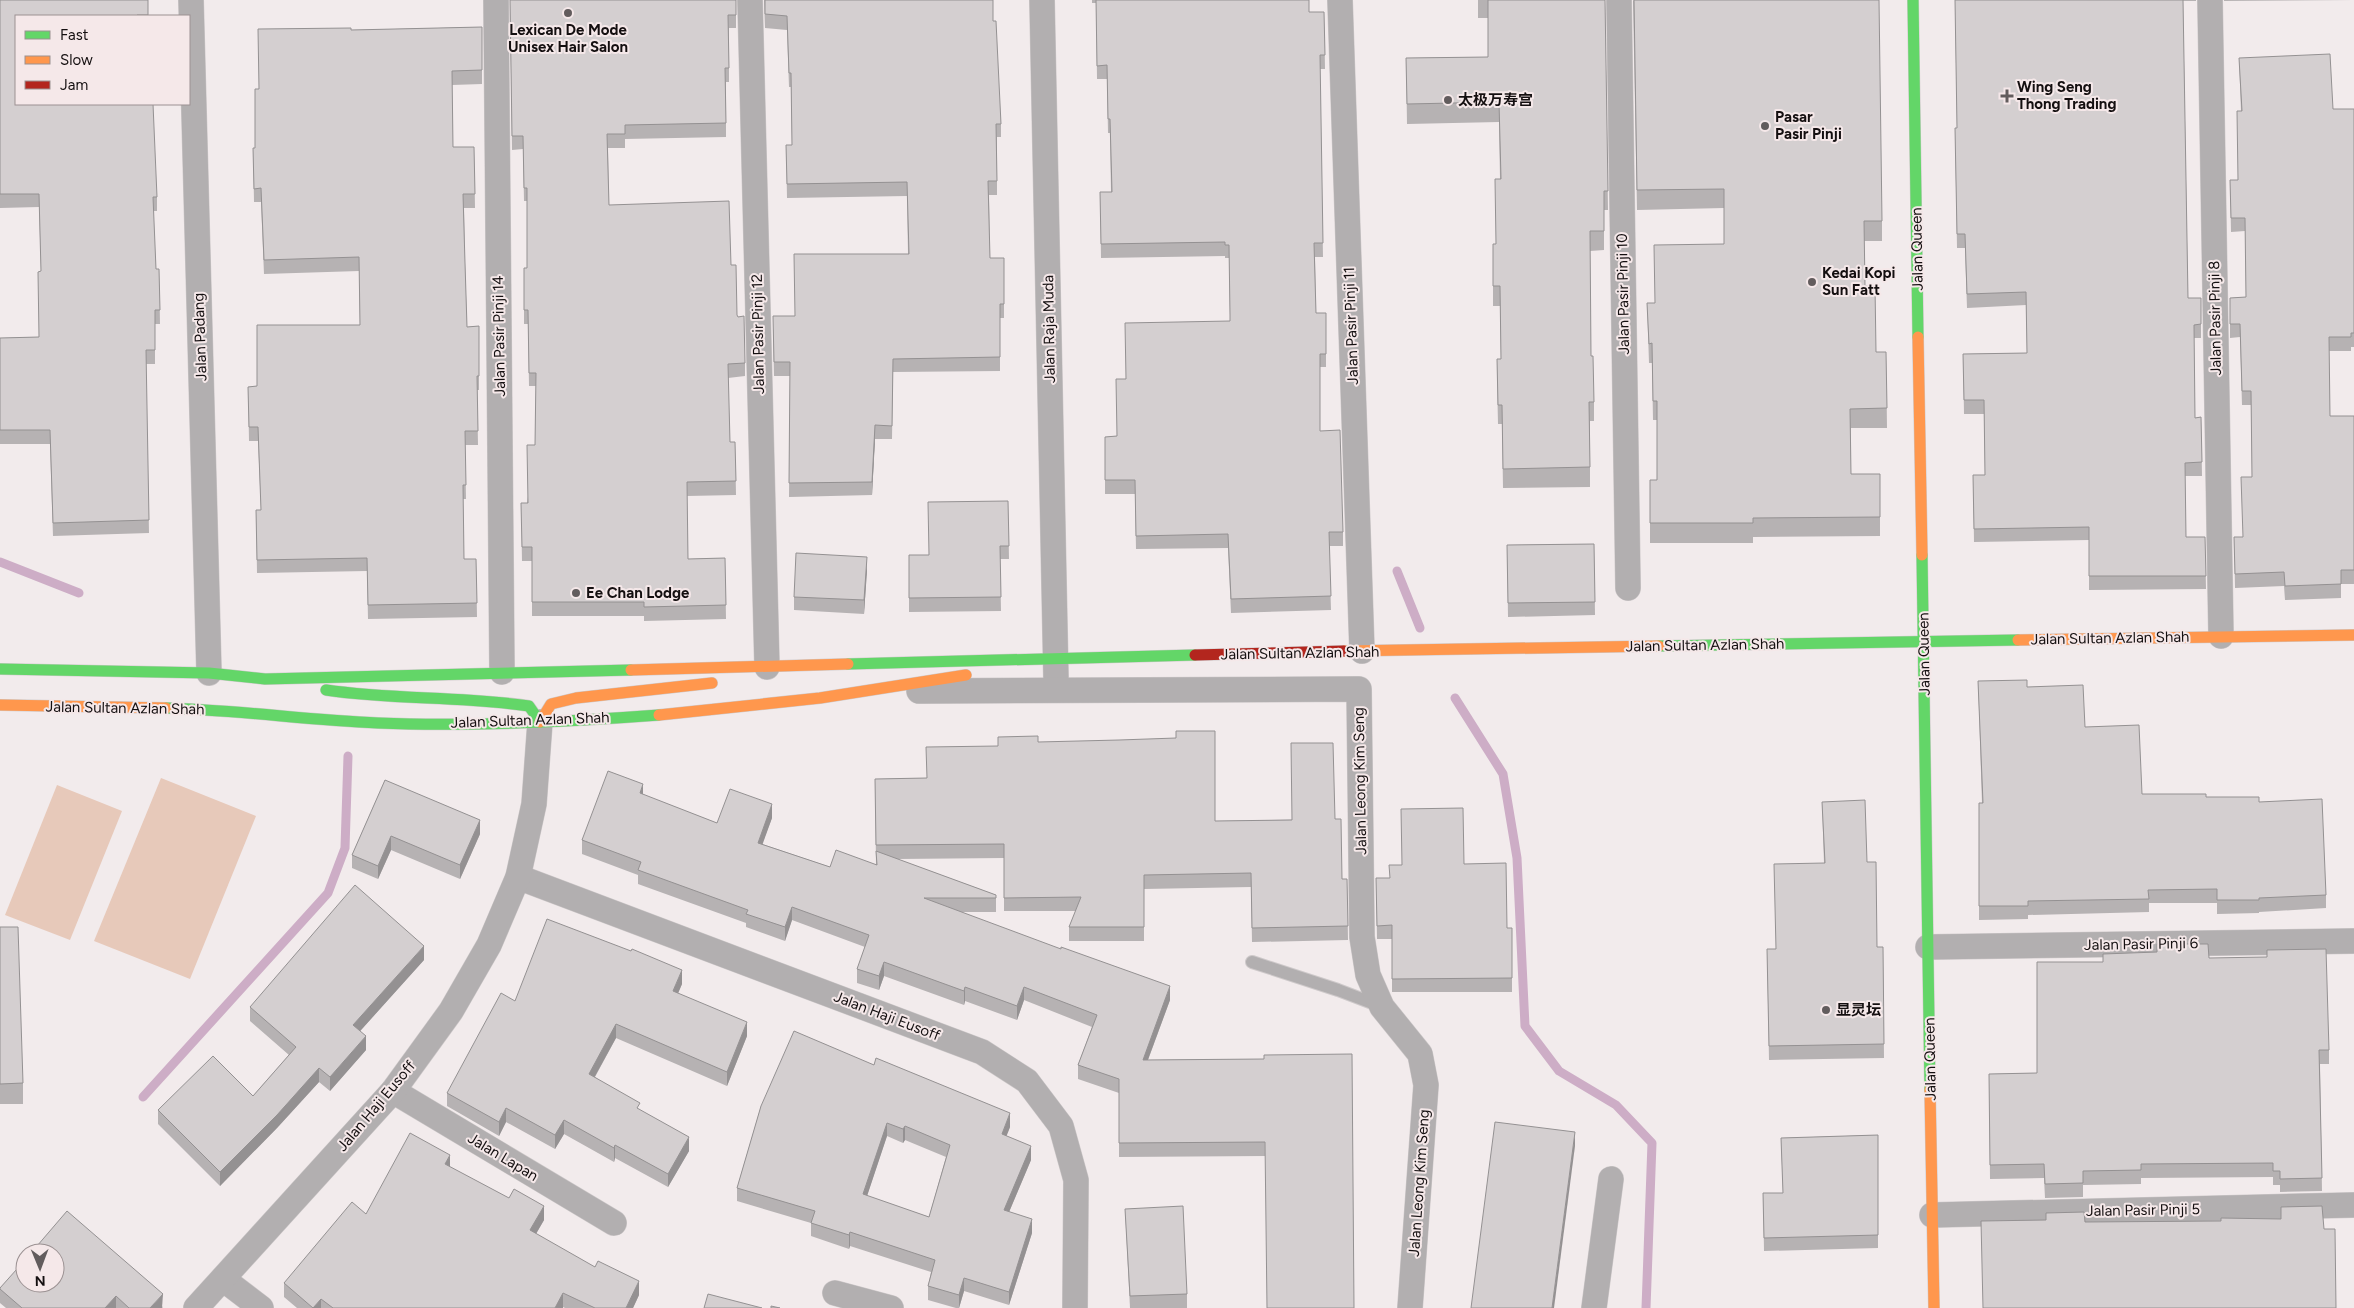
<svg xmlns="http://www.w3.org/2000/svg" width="2354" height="1308" font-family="Figtree,'Noto Sans SC',sans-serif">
<rect width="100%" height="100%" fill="#f2ebec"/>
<g fill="#e7c9ba">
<polygon points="161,778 256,816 190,979 94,941"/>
<polygon points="57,785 122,811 70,940 5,915"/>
</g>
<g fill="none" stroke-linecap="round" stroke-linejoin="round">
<g stroke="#cdadc6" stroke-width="9">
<polyline points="0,562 79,593"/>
<polyline points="1397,571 1420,628"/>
<polyline points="1455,698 1503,774 1517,858 1525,1026 1559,1071 1616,1105 1652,1143 1646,1308"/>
<polyline points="143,1097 328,893 345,848 348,756"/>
</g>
<defs>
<polyline id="lane" points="1252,962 1338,990 1380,1006"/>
<g id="street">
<polyline points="191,0 209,673"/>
<polyline points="496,0 502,672"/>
<polyline points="750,0 767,667"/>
<polyline points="1042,0 1056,680"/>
<polyline points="1340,0 1362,651"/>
<polyline points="1619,0 1628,588"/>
<polyline points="2210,0 2221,636"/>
<polyline points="919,691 1359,689 1362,937 1368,975 1382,1007 1420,1054 1426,1085 1410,1308"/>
<polyline points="518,877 982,1052 1027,1081 1061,1126 1076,1180 1075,1308"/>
<polyline points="1928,947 2354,941"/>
<polyline points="393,1091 614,1223"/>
<polyline points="1932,1215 2354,1205"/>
<polyline points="223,1279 261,1308"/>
<polyline points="835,1293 891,1308"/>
<polyline points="196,1308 393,1091 451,1011 489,945 518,877 534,804 540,722"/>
<polyline points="1594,1308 1611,1179"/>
</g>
<g id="fast">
<polyline points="1913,0 1918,337"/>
<polyline points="1922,555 1930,1090"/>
<polyline points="1659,646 2018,640"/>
<polyline points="848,664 1195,655"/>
<polyline points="0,669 209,673 265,679 631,670"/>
<path d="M 326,690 C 393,700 462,696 529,706 L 540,722"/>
<path d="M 166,708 C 237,710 307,720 378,723 C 472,727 566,722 659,715"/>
</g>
<g id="slow">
<polyline points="1918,337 1922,555"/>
<polyline points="2018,640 2354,635"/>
<polyline points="1344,651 1659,646"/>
<polyline points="631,670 848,664"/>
<polyline points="0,705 166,708"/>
<polyline points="659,715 820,698 966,675"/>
<polyline points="540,722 551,704 576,698 712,683"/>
<polyline points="1930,1090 1934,1308"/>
</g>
<polyline id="jam" points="1195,655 1344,651"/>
</defs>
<use href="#lane" stroke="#cec9ca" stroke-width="14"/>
<use href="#street" stroke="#cec9ca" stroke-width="26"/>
<use href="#fast" stroke="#cec9ca" stroke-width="12"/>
<use href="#slow" stroke="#cec9ca" stroke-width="12"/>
<use href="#jam" stroke="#cec9ca" stroke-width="12"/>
<use href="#lane" stroke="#b2afb0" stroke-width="12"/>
<use href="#street" stroke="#b2afb0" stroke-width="25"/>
<use href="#fast" stroke="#63d668" stroke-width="11"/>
<use href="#slow" stroke="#ff974d" stroke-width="11"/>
<use href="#jam" stroke="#b3261e" stroke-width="11"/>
</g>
<g fill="#b6b2b3" fill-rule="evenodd">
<polygon points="0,0 148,0 148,16 16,16 157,197 157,211 153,211 156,269 159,269 160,324 155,324 155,364 146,364 149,533 53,536 50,444 0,444 0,338 39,337 41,271 39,207 0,208"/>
<polygon points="510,0 736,0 736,28 729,28 729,82 726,82 726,137 625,139 625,148 608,148 609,205 731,265 737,315 745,363 745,376 728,378 730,442 735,442 736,495 687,496 688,559 725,558 726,619 644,621 644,616 532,616 532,561 522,561 521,503 527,503 535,445 536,386 529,386 528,324 524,324 524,268 527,268 527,201 524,201 523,149 512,150"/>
<polygon points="764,0 993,21 1001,124 1001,137 997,137 997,195 989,195 990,258 1004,258 1004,318 1000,318 1000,371 893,372 892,439 875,439 872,495 789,497 790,376 774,376 773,330 795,316 908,254 907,196 787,198 786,145 792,145 791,87 789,87 787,30 765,28"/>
<polygon points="1092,0 1309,0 1309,12 1324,12 1325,69 1320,69 1323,257 1315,257 1316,313 1326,313 1326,367 1320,367 1320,431 1343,532 1343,546 1329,546 1331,610 1231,613 1228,548 1136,549 1135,494 1105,494 1105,437 1117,436 1126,379 1230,321 1230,316 1229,258 1225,258 1225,256 1101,258 1100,192 1111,192 1110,133 1108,133 1107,79 1097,79 1096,3 1092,3"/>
<polygon points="1478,0 1605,0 1608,210 1604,210 1604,250 1590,251 1591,356 1594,402 1594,421 1590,421 1590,487 1503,488 1502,424 1498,424 1497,379 1497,359 1501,359 1500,306 1493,306 1493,264 1496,244 1500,179 1499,122 1407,124 1406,58 1488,57 1488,18 1478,18"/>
<polygon points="1633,0 1882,221 1882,241 1864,241 1865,286 1876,352 1886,352 1887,428 1851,428 1851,474 1880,474 1880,536 1753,537 1753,543 1650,543 1650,480 1657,480 1657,420 1653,420 1652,363 1649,363 1647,303 1655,303 1724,244 1724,208 1637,210"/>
<polygon points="1955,0 2196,0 2196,1 2183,1 2188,298 2201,298 2201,338 2194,338 2195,418 2201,417 2202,476 2185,476 2186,537 2205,537 2206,589 2089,590 2089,540 1974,542 1973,475 1985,475 1984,414 1964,414 1963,354 2027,353 2026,305 1967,308 1965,248 1957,248 1955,128 1957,128"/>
<polygon points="2224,0 2354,0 2224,1"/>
<polygon points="482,27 482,84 452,85 453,147 474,147 475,208 464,208 465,263 467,327 479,326 479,390 477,390 478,445 465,445 466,499 463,499 464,559 476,559 477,617 368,619 367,571 257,573 256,510 261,510 258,441 249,441 248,387 257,386 360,325 359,271 264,274 261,202 254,202 253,148 255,148 351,30"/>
<polygon points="2239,58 2333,109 2354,109 2354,347 2351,347 2351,351 2329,351 2330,416 2354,416 2354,584 2341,584 2341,598 2285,600 2284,586 2235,588 2234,537 2243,537 2252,477 2251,405 2242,405 2240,337 2230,338 2230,298 2246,297 2245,231 2231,232 2230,180 2238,180 2241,111"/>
<polygon points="1008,501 1009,559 1000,559 1001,611 909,612 909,555 929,555"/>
<polygon points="1594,544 1595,615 1508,617 1507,545"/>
<polygon points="867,570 864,614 794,610 794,597"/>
<polygon points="1978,681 2027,687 2085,727 2142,794 2206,797 2259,802 2326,895 2326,908 2259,912 2259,913 2217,914 2217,903 2149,903 2149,912 2028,915 2028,919 1979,920 1979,803 1982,803"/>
<polygon points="1038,742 1215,821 1335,819 1342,879 1347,879 1348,940 1252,942 1251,887 1144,889 1144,941 1069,941 1069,927 1076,911 1004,911 1004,858 897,859 996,895 996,912 961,912 1170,1000 1148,1060 1264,1059 1265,1156 1119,1157 1119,1093 1078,1079 1078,1065 1092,1027 1024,1000 1017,1020 965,1001 964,1005 884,976 879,990 857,983 857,969 865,947 792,920 785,941 746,927 746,923 638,884 638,875 582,854 582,840 643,795 717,823 772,818 762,844 830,867 876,865 875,779 927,778 998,746"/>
<polygon points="385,780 480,834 460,879 391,850 378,879 352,868 352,855"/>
<polygon points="1822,802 1867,862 1877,947 1883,947 1884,1058 1769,1060 1767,949 1776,949 1824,863"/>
<polygon points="1464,864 1507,928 1512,928 1512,992 1392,992 1392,939 1377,939 1376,878 1389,878"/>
<polygon points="0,927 23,1083 23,1104 0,1104"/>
<polygon points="2209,958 2329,1050 2329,1064 2320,1064 2322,1191 2280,1192 2280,1185 2273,1185 2273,1177 2141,1178 2141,1184 2083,1185 2083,1197 2045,1198 2044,1178 1990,1179 1989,1074 2037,1073 2103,962"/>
<polygon points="424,960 360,1031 366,1050 330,1091 319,1082 277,1128 220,1186 158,1124 158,1110 253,1096 289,1055 250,1021 250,1007"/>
<polygon points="682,984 678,993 747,1036 727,1086 616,1038 595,1077 640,1110 689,1151 668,1187 615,1158 614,1162 564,1134 555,1149 506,1122 499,1136 447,1106 447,1093 515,1001"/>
<path d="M 761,1106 L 1010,1127 L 1006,1136 L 1031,1160 L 1009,1212 L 1032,1233 L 1009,1305 L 964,1291 L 959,1308 L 956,1308 L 928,1300 L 928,1286 L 931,1272 L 850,1246 L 849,1249 L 811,1236 L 811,1223 L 737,1201 L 737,1188 ZM 887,1136 L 903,1143 L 905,1140 L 946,1157 L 929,1217 L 867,1196 Z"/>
<polygon points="1878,1135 1878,1248 1764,1251 1763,1193 1783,1193 1781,1138"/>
<polygon points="450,1167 544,1220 536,1234 639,1295 633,1308 565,1308 563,1307 563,1308 297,1308 284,1297 284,1283 366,1214"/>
<polygon points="1125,1209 1187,1294 1187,1308 1130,1308"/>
<polygon points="55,1253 163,1307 162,1308 6,1308 0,1303 0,1288"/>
</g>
<g fill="#949192">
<polygon points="875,425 875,439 872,495 872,482"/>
<polygon points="867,557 867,570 864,614 864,600"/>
<polygon points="643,784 643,798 640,793"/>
<polygon points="772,804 772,818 758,857 758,843"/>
<polygon points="480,820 480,834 460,879 460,865"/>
<polygon points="391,836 391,850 378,879 378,866"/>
<polygon points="792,907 792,920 785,941 785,927"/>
<polygon points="424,946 424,960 353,1039 353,1025"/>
<polygon points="884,962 884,976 879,990 879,976"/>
<polygon points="682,970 682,984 673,1005 673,991"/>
<polygon points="1170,986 1170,1000 1143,1073 1143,1060"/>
<polygon points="965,987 965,1001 964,1005 964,991"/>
<polygon points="1024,987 1024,1000 1017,1020 1017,1006"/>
<polygon points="747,1022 747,1036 727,1086 727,1072"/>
<polygon points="616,1024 616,1038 589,1087 589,1074"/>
<polygon points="366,1036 366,1050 330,1091 330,1077"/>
<polygon points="319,1068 319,1082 277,1128 220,1186 220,1172"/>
<polygon points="506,1108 506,1122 499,1136 499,1122"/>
<polygon points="1010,1113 1010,1127 1002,1148 1002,1134"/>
<polygon points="564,1120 564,1134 555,1149 555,1135"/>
<polygon points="887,1123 887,1136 863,1208 863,1194"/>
<polygon points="905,1126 905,1140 903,1143 903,1129"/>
<polygon points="1575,1132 1575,1146 1554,1308 1552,1308"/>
<polygon points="689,1137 689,1151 668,1187 668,1174"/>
<polygon points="615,1145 615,1158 614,1162 614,1148"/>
<polygon points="1031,1146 1031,1160 1004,1224 1004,1210"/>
<polygon points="450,1155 450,1168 445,1164"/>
<polygon points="544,1206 544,1220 530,1244 530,1230"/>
<polygon points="1032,1219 1032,1233 1009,1305 1009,1292"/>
<polygon points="850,1232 850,1246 849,1249 849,1235"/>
<polygon points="964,1278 964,1291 959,1308 959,1295"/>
<polygon points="639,1281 639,1295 633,1308 626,1308"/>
<polygon points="563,1293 563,1308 555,1308"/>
<polygon points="163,1294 162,1308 150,1308"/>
<polygon points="116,1296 116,1308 105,1308"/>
<polygon points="321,1299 321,1308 313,1308"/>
</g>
<g fill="#d4cfd0" stroke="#949192" fill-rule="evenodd">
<polygon points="0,0 148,0 148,15 137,15 137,16 16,16 16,104 153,104 157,197 153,197 156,269 159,269 160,310 155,310 155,350 146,350 149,520 53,523 50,430 0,430 0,338 39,337 38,272 41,271 39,194 0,194"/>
<polygon points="510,0 736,0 736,15 728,15 729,68 725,68 726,123 625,125 625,134 607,134 609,205 729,201 731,265 736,265 737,315 738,317 744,316 745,363 728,364 730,442 735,442 736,481 687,482 688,559 725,558 726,605 644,607 644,602 532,602 532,547 522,547 521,503 528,503 527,445 535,445 536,373 529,373 528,310 524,310 524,268 527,268 527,188 524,188 523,136 512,136"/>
<polygon points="765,0 993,0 993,21 996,21 1001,124 996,124 997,181 988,181 990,258 1004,258 1004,304 1000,304 1000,357 893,359 892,426 875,425 872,482 789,483 790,362 774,362 773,316 795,316 794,254 909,254 907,182 787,184 786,145 792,145 791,73 789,73 787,16 765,14"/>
<polygon points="1096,0 1309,0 1309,12 1324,12 1325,55 1320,55 1323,243 1314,243 1316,313 1326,313 1326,354 1320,354 1320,431 1340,430 1343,532 1329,532 1331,596 1231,599 1228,534 1136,536 1135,480 1105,480 1105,437 1117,436 1116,379 1126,379 1125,323 1230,321 1230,315 1229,245 1225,245 1225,242 1101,244 1100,192 1112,192 1110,119 1108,119 1107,65 1097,66"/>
<polygon points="1488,0 1605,0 1608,191 1604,191 1604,231 1590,231 1591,356 1593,356 1594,402 1589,402 1590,467 1503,469 1502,405 1498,405 1497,359 1501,359 1500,286 1493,286 1493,244 1496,244 1495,179 1501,179 1499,102 1407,104 1406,58 1488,57"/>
<polygon points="1634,0 1879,0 1882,221 1864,221 1865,286 1875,286 1876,352 1886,352 1887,408 1850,409 1851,474 1880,474 1880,517 1753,518 1753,523 1650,523 1650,480 1657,480 1657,401 1653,401 1652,343 1649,344 1647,303 1655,303 1654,245 1724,244 1724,189 1637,190"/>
<polygon points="1955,0 2183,0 2188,298 2201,298 2201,324 2194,325 2195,418 2201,417 2202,462 2185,463 2186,537 2205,537 2206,576 2089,576 2089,527 1974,529 1973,475 1985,475 1984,400 1964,400 1963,354 2027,353 2026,292 1967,294 1965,234 1957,234 1955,128 1957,128"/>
<polygon points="482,27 482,70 452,71 453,147 474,147 475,194 463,194 465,263 467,327 479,326 479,376 477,376 478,431 465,431 466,485 463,485 464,559 476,559 477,603 368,605 367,558 257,560 256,510 261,510 258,427 249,427 248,387 257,386 257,325 360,325 359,257 264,260 261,188 254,189 253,148 255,148 255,89 259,89 258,29 351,28 351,30"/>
<polygon points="2330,54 2333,109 2354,109 2354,333 2351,333 2351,337 2329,337 2330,416 2354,416 2354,570 2341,570 2341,584 2285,586 2284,572 2235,574 2234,537 2243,537 2241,477 2252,477 2251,391 2242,391 2240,324 2230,324 2230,298 2246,297 2245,218 2231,218 2230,180 2238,180 2237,111 2242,111 2239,58"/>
<polygon points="1008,501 1009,546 1000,546 1001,597 909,598 909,555 929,555 928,502"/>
<polygon points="1594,544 1595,602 1508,603 1507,545"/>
<polygon points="796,553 867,557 864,600 794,597"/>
<polygon points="2027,680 2027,687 2083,685 2085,727 2139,725 2142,794 2206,794 2206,797 2259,797 2259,802 2322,799 2326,895 2259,898 2259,900 2217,900 2217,889 2148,890 2149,899 2028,901 2028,906 1979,906 1979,803 1983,803 1978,681"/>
<polygon points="1176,731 1215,731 1215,821 1292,820 1291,743 1333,743 1335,819 1341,819 1342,879 1347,879 1348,926 1252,928 1251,873 1144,875 1144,927 1069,927 1081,897 1004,898 1004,844 876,845 875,779 927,778 926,747 998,746 998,737 1038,736 1038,742 1119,740 1176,738"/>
<polygon points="608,771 643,784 640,793 717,823 730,789 772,804 758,843 830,867 836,850 877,865 876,851 996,895 996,898 924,898 1061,949 1061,947 1170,986 1143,1060 1264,1059 1264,1055 1352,1054 1354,1308 1267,1308 1265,1142 1119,1143 1119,1079 1078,1065 1097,1015 1024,987 1017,1006 965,987 964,991 884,962 879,976 857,969 869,935 792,907 785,927 746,914 748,910 638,870 641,862 582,840"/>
<polygon points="385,780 480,820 460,865 391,836 378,866 352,855"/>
<polygon points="1865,800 1867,862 1876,862 1877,947 1883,947 1884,1044 1769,1046 1767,949 1776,949 1774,864 1825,863 1822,802"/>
<polygon points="1463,808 1464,864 1506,863 1507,928 1512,928 1512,978 1392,979 1392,925 1377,926 1376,878 1390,878 1389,865 1402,865 1401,809"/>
<polygon points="355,885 424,946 353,1025 366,1036 330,1077 319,1068 277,1115 220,1172 158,1110 213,1056 253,1096 296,1047 250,1007"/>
<polygon points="547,919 631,951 632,949 682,970 673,991 747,1022 727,1072 616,1024 589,1074 640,1103 637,1108 689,1137 668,1174 615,1145 614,1148 564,1120 555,1135 506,1108 499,1122 447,1093 501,993 515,1001"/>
<polygon points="0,927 18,927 23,1083 0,1084"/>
<polygon points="2157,944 2208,944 2209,958 2267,957 2267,950 2326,949 2329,1050 2319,1050 2322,1178 2280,1179 2280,1171 2273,1171 2273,1163 2141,1164 2141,1170 2083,1171 2083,1183 2045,1184 2044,1164 1990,1165 1989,1074 2037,1073 2037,962 2103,962 2103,954 2157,952"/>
<path d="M 794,1031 L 874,1065 L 876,1058 L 1010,1113 L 1002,1134 L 1031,1146 L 1004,1210 L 1032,1219 L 1009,1292 L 964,1278 L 959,1295 L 928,1286 L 935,1260 L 850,1232 L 849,1235 L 811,1223 L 815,1211 L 737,1188 L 761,1106 ZM 887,1123 L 903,1129 L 905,1126 L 950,1145 L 929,1217 L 863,1194 Z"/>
<polygon points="1495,1122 1575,1132 1552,1308 1471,1308"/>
<polygon points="410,1133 450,1155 445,1164 509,1198 514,1189 544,1206 530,1230 595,1267 598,1261 639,1281 626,1308 595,1308 563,1293 555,1308 333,1308 321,1299 313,1308 284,1283 352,1202 366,1214"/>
<polygon points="1878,1135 1878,1235 1764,1238 1763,1193 1783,1193 1781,1138"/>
<polygon points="1183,1206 1187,1294 1130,1296 1125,1209"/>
<polygon points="2322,1206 2324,1229 2335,1229 2336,1308 1983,1308 1981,1221 2046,1220 2046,1213 2084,1212 2085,1222 2221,1221 2221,1218 2281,1219 2281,1207"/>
<polygon points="67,1211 163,1294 150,1308 129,1308 116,1296 105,1308 22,1308 0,1289 0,1288 25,1260 25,1283 55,1283 55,1253 31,1253"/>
<polygon points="708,1294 762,1308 704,1308"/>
<polygon points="771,1306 780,1308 771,1308"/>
</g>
<g fill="#625c5d" stroke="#f5e8e9" stroke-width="2">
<circle cx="568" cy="13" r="5"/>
<path d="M2004.5 88.5h5v5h5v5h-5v5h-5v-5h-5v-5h5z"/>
<circle cx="1448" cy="100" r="5"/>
<circle cx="1765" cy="126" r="5"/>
<circle cx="1812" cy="282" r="5"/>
<circle cx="576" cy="593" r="5"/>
<circle cx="1826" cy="1010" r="5"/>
</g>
<g text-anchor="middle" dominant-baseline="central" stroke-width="4" stroke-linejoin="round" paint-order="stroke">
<g font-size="15" font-weight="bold" fill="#140f10" stroke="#f5e8e9" text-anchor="start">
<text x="568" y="30" text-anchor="middle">Lexican De Mode<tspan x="568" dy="17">Unisex Hair Salon</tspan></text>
<text x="2017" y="87">Wing Seng<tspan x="2017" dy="17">Thong Trading</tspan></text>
<text x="1458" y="100">太极万寿宫</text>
<text x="1775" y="117">Pasar<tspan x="1775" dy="17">Pasir Pinji</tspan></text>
<text x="1822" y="273">Kedai Kopi<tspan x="1822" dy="17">Sun Fatt</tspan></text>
<text x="586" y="593">Ee Chan Lodge</text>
<text x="1836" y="1010">显灵坛</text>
</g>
<g font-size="15" fill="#140f10" stroke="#f5e8e9">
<text transform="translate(1917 249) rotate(-91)">Jalan Queen</text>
<text transform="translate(1623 294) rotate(-91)">Jalan Pasir Pinji 10</text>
<text transform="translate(2215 318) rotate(-91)">Jalan Pasir Pinji 8</text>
<text transform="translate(1351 326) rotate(-92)">Jalan Pasir Pinji 11</text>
<text transform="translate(1049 329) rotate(-91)">Jalan Raja Muda</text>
<text transform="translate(758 334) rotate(-91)">Jalan Pasir Pinji 12</text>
<text transform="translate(499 336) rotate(-91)">Jalan Pasir Pinji 14</text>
<text transform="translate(200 337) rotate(-92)">Jalan Padang</text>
<text transform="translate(2110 638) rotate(-1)">Jalan Sultan Azlan Shah</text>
<text transform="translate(1705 645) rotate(-1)">Jalan Sultan Azlan Shah</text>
<text transform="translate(1300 653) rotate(-1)">Jalan Sultan Azlan Shah</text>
<text transform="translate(1924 654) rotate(-91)">Jalan Queen</text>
<text transform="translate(125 708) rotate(1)">Jalan Sultan Azlan Shah</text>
<text transform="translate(530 720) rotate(-2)">Jalan Sultan Azlan Shah</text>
<text transform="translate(1360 781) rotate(-91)">Jalan Leong Kim Seng</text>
<text transform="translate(2141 944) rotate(-1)">Jalan Pasir Pinji 6</text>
<text transform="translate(887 1016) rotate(21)">Jalan Haji Eusoff</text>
<text transform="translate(1930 1059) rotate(-91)">Jalan Queen</text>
<text transform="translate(376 1106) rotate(-50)">Jalan Haji Eusoff</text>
<text transform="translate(503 1157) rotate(31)">Jalan Lapan</text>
<text transform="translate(1419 1183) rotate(-86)">Jalan Leong Kim Seng</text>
<text transform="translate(2143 1210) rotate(-1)">Jalan Pasir Pinji 5</text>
</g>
</g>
<rect x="15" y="15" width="175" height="90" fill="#f5e8e9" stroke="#9b9192"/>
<rect x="25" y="31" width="25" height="8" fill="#63d668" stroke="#9b9192"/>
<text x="60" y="40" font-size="15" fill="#140f10">Fast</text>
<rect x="25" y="56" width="25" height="8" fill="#ff974d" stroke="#9b9192"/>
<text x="60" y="65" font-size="15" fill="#140f10">Slow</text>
<rect x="25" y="81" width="25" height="8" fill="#b3261e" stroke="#9b9192"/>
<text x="60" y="90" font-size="15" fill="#140f10">Jam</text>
<g transform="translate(40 1268) rotate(179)"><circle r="24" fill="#f5e8e9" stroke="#9b9192"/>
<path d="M0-4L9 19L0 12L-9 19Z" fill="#625c5d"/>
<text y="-8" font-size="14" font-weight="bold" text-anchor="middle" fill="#140f10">N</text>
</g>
</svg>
